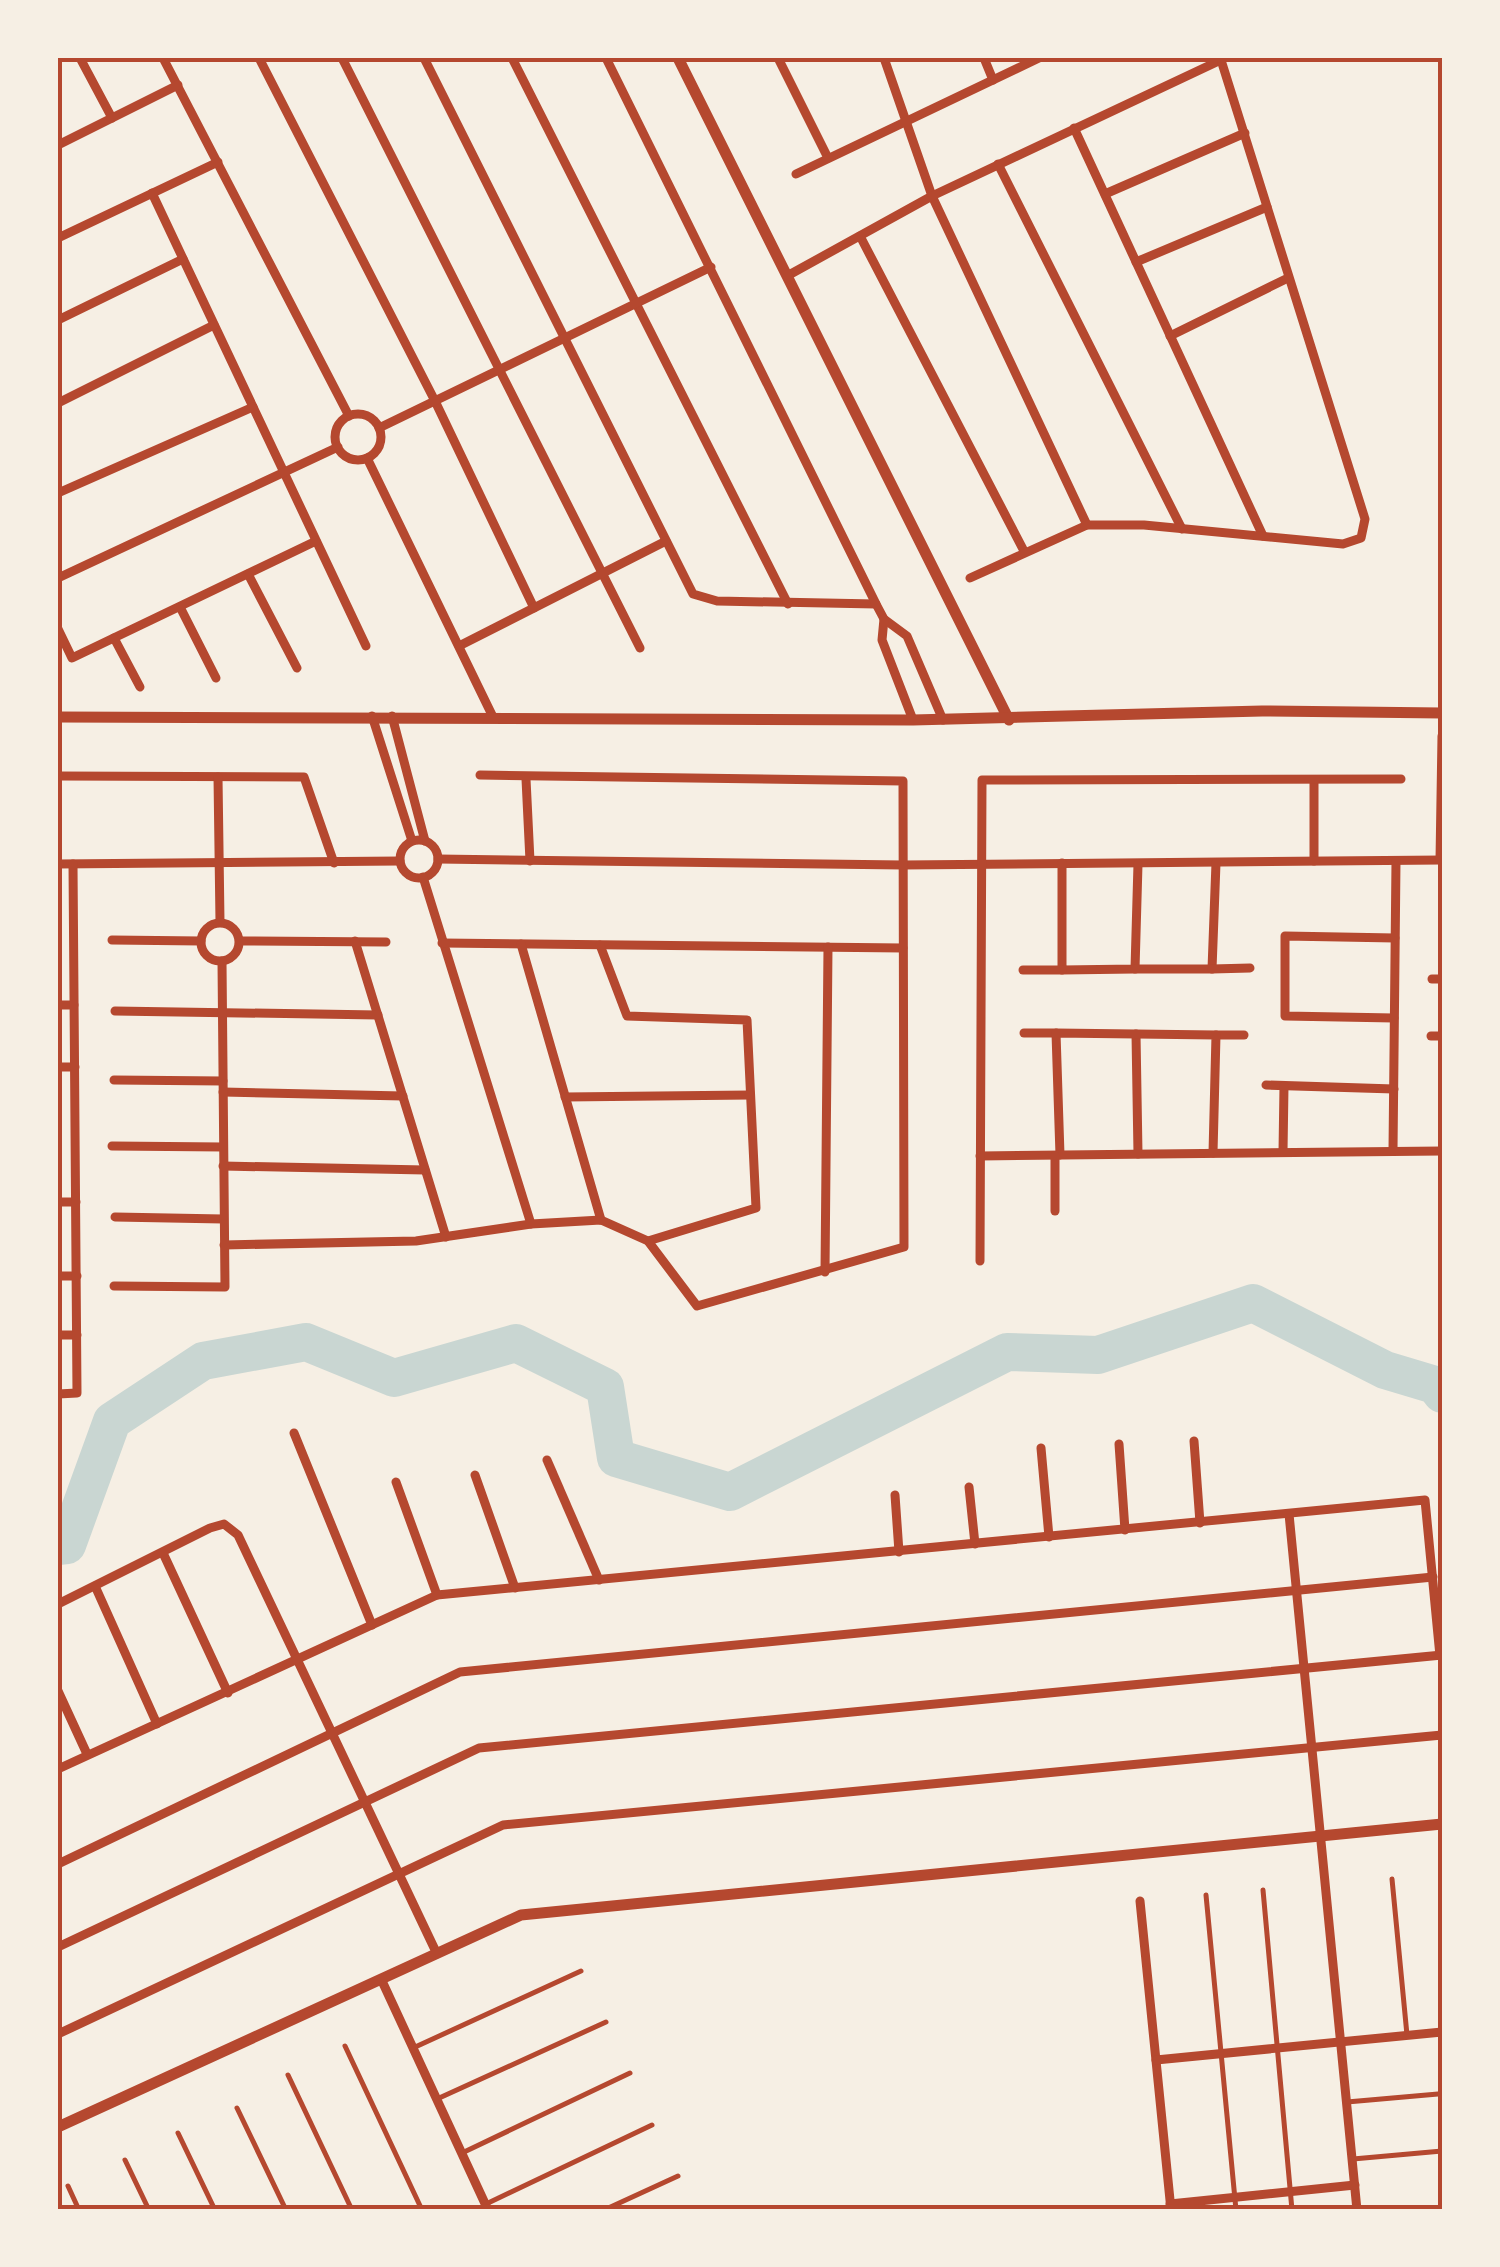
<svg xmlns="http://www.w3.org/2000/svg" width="1500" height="2267" font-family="'Space Grotesk',sans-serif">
<rect width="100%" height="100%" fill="#f6efe4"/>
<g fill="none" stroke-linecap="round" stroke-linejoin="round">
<polyline stroke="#c9d6d2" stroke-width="38" points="58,1546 67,1545 112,1421 203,1361 306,1342 394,1378 516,1343 605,1387 616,1458 730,1492 1007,1352 1098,1355 1253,1303 1385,1370 1435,1385 1442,1394"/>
<g stroke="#b5482f" stroke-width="5">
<polyline points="1392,1879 1407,2035"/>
<polyline points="1263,1890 1292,2210"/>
<polyline points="1206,1895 1236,2210"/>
<polyline points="345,2046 422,2210"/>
<polyline points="413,2048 581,1971"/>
<polyline points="288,2075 352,2210"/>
<polyline points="437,2099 606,2022"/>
<polyline points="1347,2102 1438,2094"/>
<polyline points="237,2108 286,2210"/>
<polyline points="178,2133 215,2210"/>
<polyline points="462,2153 630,2073"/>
<polyline points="1353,2159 1442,2151"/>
<polyline points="125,2160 149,2210"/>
<polyline points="68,2186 79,2210"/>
<polyline points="486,2204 652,2125"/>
<polyline points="604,2210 678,2176"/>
<polyline points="1418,2210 1442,2207"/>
</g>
<g stroke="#b5482f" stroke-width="9">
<polyline points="80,58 112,118"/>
<polyline points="163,58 349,416"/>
<polyline points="259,58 435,401 534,608"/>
<polyline points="342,58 640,648"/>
<polyline points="424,58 693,594 717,601 876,604"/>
<polyline points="512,58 788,604"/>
<polyline points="606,58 876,604 884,619 907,636 943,720"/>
<polyline points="778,58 828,158"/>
<polyline points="884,58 932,196 1087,525"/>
<polyline points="984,58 993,80"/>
<polyline points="1074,128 1263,536"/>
<polyline points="58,145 178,85"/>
<polyline points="998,164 1182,529"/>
<polyline points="796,174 1039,58"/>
<polyline points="152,193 366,646"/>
<polyline points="1105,194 1245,133"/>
<polyline points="860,236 1024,551"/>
<polyline points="58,238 218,162"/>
<polyline points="1136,262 1267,207"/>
<polyline points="787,276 932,196 1223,59"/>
<polyline points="58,320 183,259"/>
<polyline points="1170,336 1288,278"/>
<polyline points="58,403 214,325"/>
<circle cx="358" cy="437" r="23"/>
<polyline points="379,428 711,267"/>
<polyline points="367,458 493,717"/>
<polyline points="58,493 253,407"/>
<polyline points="248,574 297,668"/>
<polyline points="58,578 338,447"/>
<polyline points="970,578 1087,525 1144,525 1343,544 1361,538 1365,519 1221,60"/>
<polyline points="180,607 216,678"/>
<polyline points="884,619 882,640 913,720"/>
<polyline points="58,629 72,658 316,541"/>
<polyline points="114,638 140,687"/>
<polyline points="459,646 666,541"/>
<polyline points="372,716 412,841"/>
<polyline points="392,716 425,841"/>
<polyline points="58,776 304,777 334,863"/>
<polyline points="218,777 220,922"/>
<polyline points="526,779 530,861"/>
<polyline points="1314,780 1314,861"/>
<circle cx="419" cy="859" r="19"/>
<polyline points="438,859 903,865 1442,860"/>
<polyline points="1440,860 1442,736"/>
<polyline points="1062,863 1062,970 1135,969 1138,864"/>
<polyline points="58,864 400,861"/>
<polyline points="423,877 531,1224"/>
<circle cx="220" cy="942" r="19"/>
<polyline points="112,940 201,941"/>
<polyline points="240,941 386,942"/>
<polyline points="355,941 446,1237"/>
<polyline points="442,943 903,948"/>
<polyline points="521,944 601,1220"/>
<polyline points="600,945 627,1016 747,1020 756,1208 648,1241"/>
<polyline points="1135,969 1212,969 1216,863"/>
<polyline points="1212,969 1250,968"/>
<polyline points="1023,970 1062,970"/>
<polyline points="1432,979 1442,979"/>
<polyline points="58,1005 74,1005"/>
<polyline points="115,1011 378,1015"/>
<polyline points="1394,1018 1285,1016 1285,936 1395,938"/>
<polyline points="1024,1033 1056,1033"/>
<polyline points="1136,1034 1138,1154"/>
<polyline points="1216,1035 1244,1035"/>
<polyline points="1431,1036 1442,1036"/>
<polyline points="58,1067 75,1067"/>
<polyline points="114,1080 223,1081"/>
<polyline points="1266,1085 1394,1089"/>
<polyline points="223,1092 403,1096"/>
<polyline points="565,1097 750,1095"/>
<polyline points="112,1146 223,1147"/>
<polyline points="1393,1151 1396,861"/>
<polyline points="1283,1152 1284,1086"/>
<polyline points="1060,1155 1056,1033 1216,1035 1213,1153"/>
<polyline points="980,1156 1442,1151"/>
<polyline points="1055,1156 1055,1211"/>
<polyline points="223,1166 425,1170"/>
<polyline points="58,1202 76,1202"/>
<polyline points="115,1217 223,1219"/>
<polyline points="224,1245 416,1241 531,1224 601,1220 648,1241 697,1306 904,1247 903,781 480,775"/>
<polyline points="980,1261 982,780 1401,779"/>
<polyline points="825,1272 828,947"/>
<polyline points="58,1276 77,1276"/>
<polyline points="114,1286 225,1287 222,961"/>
<polyline points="58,1335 77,1335"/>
<polyline points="58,1394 77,1393 73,864"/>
<polyline points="294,1433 372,1625"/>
<polyline points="1194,1441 1200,1523"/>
<polyline points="1119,1444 1125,1530"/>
<polyline points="1041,1448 1049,1537"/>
<polyline points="547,1460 599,1580"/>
<polyline points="475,1475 515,1588"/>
<polyline points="396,1482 437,1595"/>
<polyline points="969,1487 975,1544"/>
<polyline points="895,1495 899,1552"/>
<polyline points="1289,1514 1357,2210"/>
<polyline points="163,1553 228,1693"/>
<polyline points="95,1586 157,1724"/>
<polyline points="58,1604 210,1528 224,1524 238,1535 437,1954"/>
<polyline points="58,1691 87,1754"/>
<polyline points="58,1769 437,1595 1425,1500 1440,1656"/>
<polyline points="58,1864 460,1672 1433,1577"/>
<polyline points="1140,1901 1171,2210"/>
<polyline points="58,1947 479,1748 1442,1655"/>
<polyline points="382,1981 488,2210"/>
<polyline points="58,2034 503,1825 1442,1735"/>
<polyline points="1156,2060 1442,2032"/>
<polyline points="1170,2204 1355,2185"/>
</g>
<g stroke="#b5482f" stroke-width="11">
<polyline points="678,58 1009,720"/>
<polyline points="58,717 913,720 1262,711 1442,713"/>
<polyline points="58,2127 521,1915 1442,1824"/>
</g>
</g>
<rect width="1500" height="2267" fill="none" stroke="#f6efe4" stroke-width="120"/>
<rect x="60" y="60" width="1380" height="2147" fill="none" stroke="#b5482f" stroke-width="4"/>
</svg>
